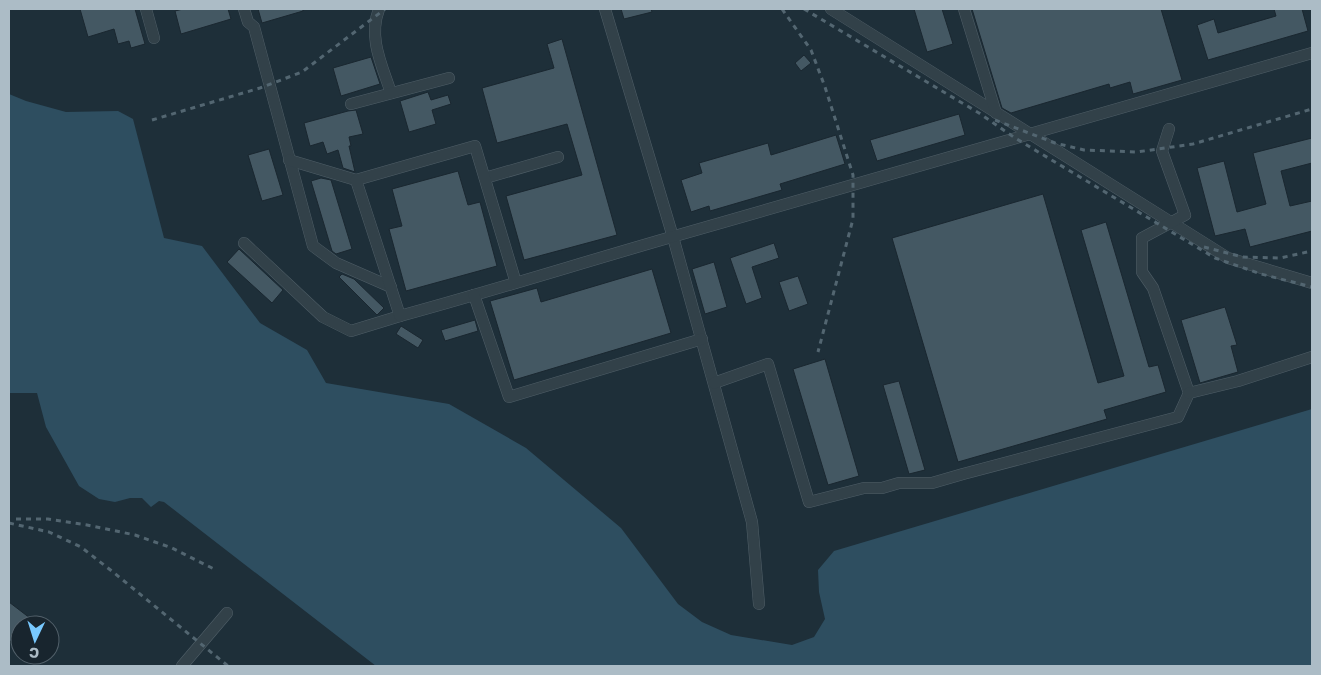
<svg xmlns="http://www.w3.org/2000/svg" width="1321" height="675" font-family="'Golos Text',sans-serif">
<rect width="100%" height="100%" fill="#1e2f39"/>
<polygon fill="#2e4e60" points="9,94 26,101 66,112 118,111 133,119 164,238 202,246 260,323 307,350 326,383 449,404 526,448 621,528 678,604 702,622 731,635 792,645 814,637 825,619 819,592 818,570 834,551 1312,409 1312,666 376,666 164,502 159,501 151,507 142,498 130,498 115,502 99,499 79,486 46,427 37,393 9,393"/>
<g fill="#445863" stroke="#1a2730">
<polygon points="80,9 135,9 145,44 131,48 129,41 118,44 114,29 88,37"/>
<polygon points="183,9 228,9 231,19 181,34 175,11"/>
<polygon points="258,9 303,9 303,11 262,23"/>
<polygon points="621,9 651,9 652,12 624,19"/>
<polygon points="914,9 942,9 953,44 927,52"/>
<polygon points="972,9 1161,9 1182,80 1133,94 1130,82 1110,88 1109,84 1011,113 1002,108"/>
<polygon points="1274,9 1302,9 1308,31 1208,60 1197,25 1214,19 1218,33 1276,16"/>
<polygon points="562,39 617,235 524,260 506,196 582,175 567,124 497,143 482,88 554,68 547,44"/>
<polygon points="804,55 811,63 801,71 795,63"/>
<polygon points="371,57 380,84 341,96 333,68"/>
<polygon points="428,92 431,100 448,95 451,104 432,110 436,124 409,132 400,101"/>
<polygon points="356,110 363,134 349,137 351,146 349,146 355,172 343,168 338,150 327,154 323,142 310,146 304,123 348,111"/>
<polygon points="959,114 965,135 877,161 870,140"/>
<polygon points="836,135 845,164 780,184 782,190 710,211 709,206 691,212 681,180 702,173 699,163 768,143 771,155"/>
<polygon points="1312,138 1312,163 1281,171 1290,206 1312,201 1312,231 1250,247 1245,229 1215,236 1197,168 1224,161 1237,212 1266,204 1253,153"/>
<polygon points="269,149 283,195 262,201 248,155"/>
<polygon points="458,171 468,205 480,202 497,266 406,291 389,229 402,226 392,189"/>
<polygon points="321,178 331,180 352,249 336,254 332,251 311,181"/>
<polygon points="1043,194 1098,383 1124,376 1081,230 1106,222 1149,367 1158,365 1166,392 1104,410 1107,419 958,462 892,238"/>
<polygon points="774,243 779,258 752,267 762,298 746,304 730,258"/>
<polygon points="239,249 283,290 272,303 227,262"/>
<polygon points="714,262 727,307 705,314 692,269"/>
<polygon points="652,269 671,333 514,380 490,301 537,288 541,302"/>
<polygon points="342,274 354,279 384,308 377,315 339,277"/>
<polygon points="798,276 808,304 789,311 779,282"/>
<polygon points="1225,307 1237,345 1231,346 1238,372 1200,383 1181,320"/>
<polygon points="475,320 478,331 445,341 441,330"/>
<polygon points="401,326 423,340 418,348 396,334"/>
<polygon points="825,359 859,476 828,485 793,369"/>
<polygon points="899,381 925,470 909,474 883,385"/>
<polygon points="9,602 39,625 20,625 20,649 9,640"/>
</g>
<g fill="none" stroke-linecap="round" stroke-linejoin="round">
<defs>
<g id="minor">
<polyline points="146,9 154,38"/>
<polyline points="244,9 248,22 254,27 313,246 336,263 391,287"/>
<path d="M 379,9 C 368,38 382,65 391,93"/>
<polyline points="605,9 673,237 752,522 759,604"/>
<polyline points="831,9 1228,258 1312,283"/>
<polyline points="964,9 996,113"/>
<polyline points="351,104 449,78"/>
<polyline points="289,160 356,180"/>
<polyline points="485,178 558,157"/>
<polyline points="244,243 323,317 351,331 400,316"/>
<path d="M 516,283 L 475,146 L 356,180 L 400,316 C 492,291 584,262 675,236 C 887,175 1100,114 1312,53"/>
<polyline points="474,295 509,397 702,339"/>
<polyline points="714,383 768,364 809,502 864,488 882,488 899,483 932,483 963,474 1178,417 1189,393 1153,288 1142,272 1142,238 1185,215 1162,151 1169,129"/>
<polyline points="1189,393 1238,381 1312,357"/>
<polyline points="182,666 227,613"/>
</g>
</defs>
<use href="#minor" stroke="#4f5e67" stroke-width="12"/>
<use href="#minor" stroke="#324149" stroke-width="11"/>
<g stroke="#536671" stroke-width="3" stroke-dasharray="5 5" stroke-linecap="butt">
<polyline points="782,9 811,50 825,87 853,175 853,219 818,352"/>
<polyline points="804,9 979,113 1015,138 1215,258 1261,274 1312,287"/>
<polyline points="152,120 260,88 302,72 385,9"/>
<polyline points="995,120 1055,143 1084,150 1137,152 1193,144 1312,109"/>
<polyline points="1204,247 1243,257 1280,258 1312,251"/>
<polyline points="16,519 48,519 87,525 135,535 172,548 214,569"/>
<polyline points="9,523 49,532 81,547 113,572 228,666"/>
</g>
</g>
<rect width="1321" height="675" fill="none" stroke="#acbcc6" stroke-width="20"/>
<g transform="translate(35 640) rotate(184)"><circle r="24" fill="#18252e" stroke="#53616b"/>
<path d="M0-4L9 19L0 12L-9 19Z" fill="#78c9ff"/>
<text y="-8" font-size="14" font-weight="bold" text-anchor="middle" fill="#acbcc6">С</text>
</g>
</svg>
